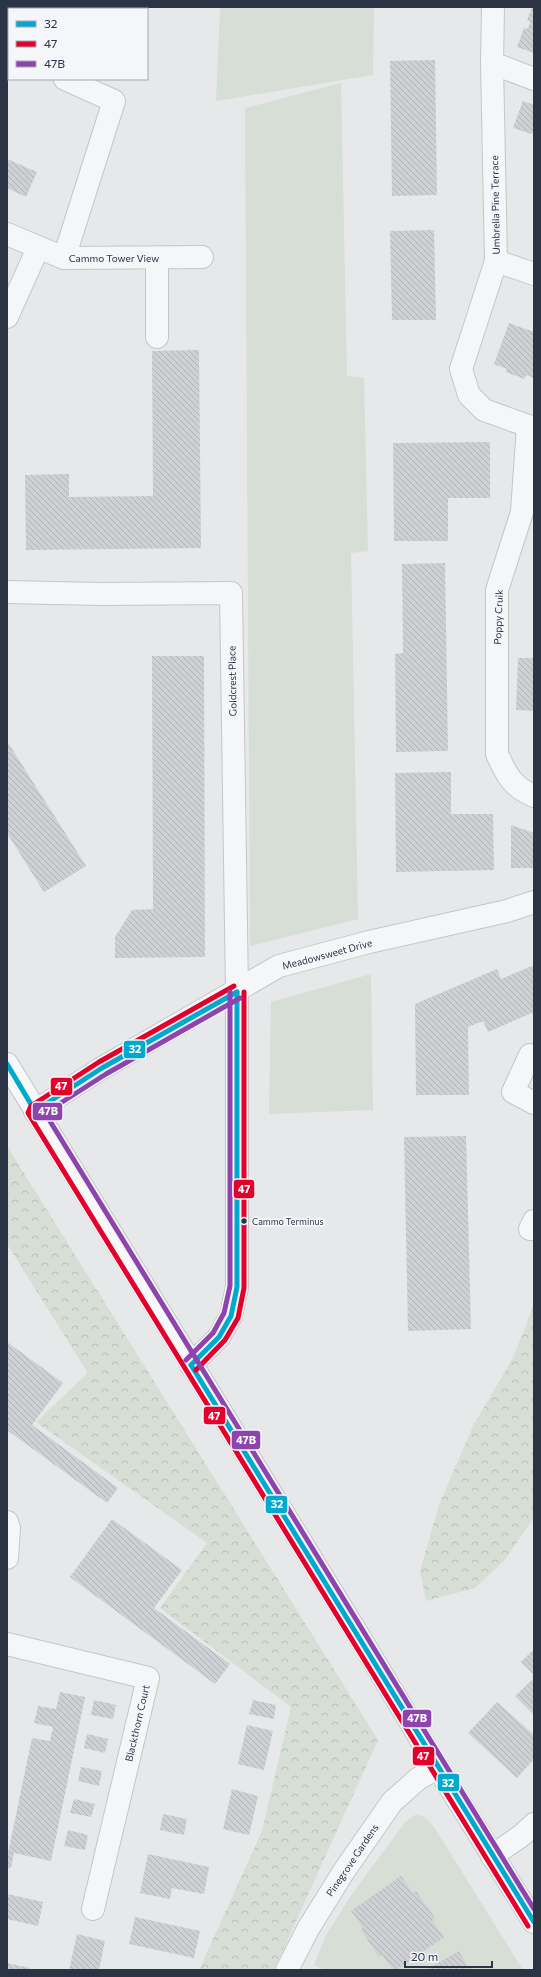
<svg xmlns="http://www.w3.org/2000/svg" width="541" height="1977" font-family="Commissioner,sans-serif">
<defs>
<pattern id="forest-crowns" width="20" height="18" patternUnits="userSpaceOnUse"><rect width="20" height="18" fill="#d6ded6"/><path d="M2 6a3 3 0 1 1 6 0M12 15a3 3 0 1 1 6 0" fill="none" stroke="#b8bfb9"/></pattern>
<pattern id="building-back-hatch" width="6" height="6" patternUnits="userSpaceOnUse"><rect width="6" height="6" fill="#ced0d3"/><path d="M-1 5l2 2M0 0l6 6M5-1l2 2" fill="none" stroke="#b1b3b6"/></pattern>
</defs>
<rect width="100%" height="100%" fill="#e6e8ea"/>
<g fill="#d6ded6">
<polygon points="220,7 374,7 373,75 216,101"/>
<polygon points="341,83 347,376 364,378 368,551 351,553 358,919 250,946 245,108"/>
<polygon points="371,974 373,1110 269,1114 271,1002"/>
<path d="M 415,1815 C 425,1815 428,1820 434,1827 L 523,1970 L 325,1970 L 314,1965 L 325,1937 L 350,1897 L 405,1822 Z"/>
</g>
<g fill="url(#forest-crowns)">
<polygon points="7,1146 378,1740 274,1970 199,1970 262,1831 291,1707 160,1608 207,1543 36,1422 88,1373 7,1244"/>
<polygon points="534,1305 534,1517 505,1560 475,1588 426,1601 420,1571 439,1505 473,1426 513,1358"/>
</g>
<g fill="url(#building-back-hatch)">
<polygon points="532,7 534,7 534,53 517,47 524,28 528,29 530,22 527,20"/>
<polygon points="435,60 437,195 392,196 390,61"/>
<polygon points="523,101 534,105 534,129 532,134 513,128"/>
<polygon points="7,159 37,172 26,197 7,188"/>
<polygon points="434,230 436,320 392,320 390,231"/>
<polygon points="509,323 534,332 534,378 526,375 524,379 506,372 507,369 494,364"/>
<polygon points="199,350 201,548 26,550 25,475 69,474 69,497 153,496 152,351"/>
<polygon points="490,442 490,498 448,498 448,541 394,541 393,443"/>
<polygon points="445,563 448,751 396,752 395,654 403,653 402,564"/>
<polygon points="152,656 204,656 205,957 115,958 115,937 132,910 153,909"/>
<polygon points="518,658 534,658 534,711 516,710"/>
<polygon points="7,741 86,866 44,892 7,833"/>
<polygon points="451,772 451,814 493,814 494,870 396,872 395,773"/>
<polygon points="511,825 534,833 534,868 511,868"/>
<polygon points="534,965 534,1012 488,1032 483,1021 468,1027 469,1095 416,1095 415,1004 497,969 501,979"/>
<polygon points="466,1136 471,1329 408,1331 404,1137"/>
<polygon points="7,1342 63,1383 32,1425 118,1488 107,1503 7,1430"/>
<polygon points="112,1519 182,1570 154,1608 230,1664 215,1684 70,1577"/>
<polygon points="534,1649 534,1675 521,1662"/>
<polygon points="534,1678 534,1715 515,1696"/>
<polygon points="60,1692 85,1697 51,1861 14,1853 11,1868 7,1868 7,1852 8,1853 32,1738 50,1741 53,1727 34,1723 38,1706 56,1709"/>
<polygon points="94,1700 116,1705 113,1719 91,1715"/>
<polygon points="253,1700 276,1705 274,1719 249,1714"/>
<polygon points="497,1702 534,1735 534,1759 517,1778 468,1733"/>
<polygon points="247,1725 273,1731 264,1770 238,1764"/>
<polygon points="87,1734 108,1739 105,1753 84,1748"/>
<polygon points="81,1767 102,1771 99,1786 78,1781"/>
<polygon points="232,1789 258,1796 249,1835 223,1829"/>
<polygon points="74,1799 95,1804 91,1817 70,1813"/>
<polygon points="163,1814 187,1819 184,1835 160,1830"/>
<polygon points="68,1830 88,1835 85,1850 64,1846"/>
<polygon points="148,1854 209,1867 204,1894 172,1888 170,1899 140,1893"/>
<polygon points="401,1876 413,1893 416,1891 435,1918 432,1920 444,1937 397,1970 393,1970 382,1955 379,1957 361,1930 363,1928 351,1911"/>
<polygon points="7,1894 43,1902 38,1926 7,1919"/>
<polygon points="135,1917 200,1931 194,1958 129,1944"/>
<polygon points="77,1934 105,1941 99,1970 69,1970"/>
<polygon points="459,1951 469,1969 472,1968 473,1970 426,1970"/>
<polygon points="7,1963 30,1968 29,1970 7,1970"/>
</g>
<g fill="none" stroke-linecap="round" stroke-linejoin="round">
<defs>
<g id="minor">
<polyline points="493,7 492,63 496,261 461,369 469,395 484,410 534,428"/>
<polyline points="7,53 9,54"/>
<polyline points="492,63 534,79"/>
<polyline points="7,234 64,258 202,257"/>
<polyline points="64,258 114,101 65,79"/>
<polyline points="496,261 534,274"/>
<polyline points="7,317 38,248"/>
<polyline points="157,337 157,258"/>
<path d="M 528,426 L 522,512 L 497,590 L 497,754 C 506,774 512,787 534,796"/>
<polyline points="7,592 101,594 231,593 237,992 237,1287 231,1316 219,1337 191,1365"/>
<polyline points="530,1055 513,1092 534,1103"/>
<polyline points="35,1111 102,1068 279,966 369,942 507,911 534,902"/>
<polyline points="530,1229 534,1221"/>
<polyline points="7,1522 9,1528 7,1558"/>
<polyline points="7,1644 148,1678 93,1909"/>
<polyline points="492,1856 521,1836 534,1824"/>
<polyline points="287,1970 308,1929 344,1871 392,1802 419,1778 438,1768"/>
</g>
<polyline id="major" points="7,1064 360,1638 438,1768 534,1922"/>
</defs>
<use href="#minor" stroke="#c4c6c8" stroke-width="24"/>
<use href="#major" stroke="#c2c5c8" stroke-width="24"/>
<use href="#minor" stroke="#f5f6f7" stroke-width="22"/>
<use href="#major" stroke="#f8f8f8" stroke-width="22"/>
<defs>
<g id="bus-1">
<polyline points="7,1064 35,1111"/>
<polyline points="35,1111 102,1068 237,992"/>
<polyline points="191,1365 534,1922"/>
<polyline points="191,1365 219,1337 231,1316 237,1287 237,992"/>
</g>
<g id="bus-2">
<polyline points="234,986 99,1062 31,1106 28,1113 528,1926"/>
<polyline points="196,1370 225,1340 238,1318 244,1288 244,992"/>
</g>
<g id="bus-3">
<polyline points="240,998 106,1074 45,1113 534,1909"/>
<polyline points="186,1360 213,1333 224,1313 230,1286 230,992"/>
</g>
</defs>
<use href="#bus-1" stroke="#f4f6f9" stroke-width="8"/>
<use href="#bus-2" stroke="#f4f6f9" stroke-width="8"/>
<use href="#bus-3" stroke="#f4f6f9" stroke-width="8"/>
<use href="#bus-1" stroke="#00a9ce" stroke-width="5"/>
<use href="#bus-2" stroke="#e4002b" stroke-width="5"/>
<use href="#bus-3" stroke="#8e44ad" stroke-width="5"/>
</g>
<circle fill="#2b3445" stroke="#f4f6f9" stroke-width="1.5" cx="244" cy="1221" r="3.5"/>
<g text-anchor="middle" dominant-baseline="central" stroke-width="4" stroke-linejoin="round" paint-order="stroke">
<g font-size="9" fill="#2b3445" stroke="#f4f6f9" text-anchor="start">
<text x="252" y="1221">Cammo Terminus</text>
</g>
<g font-size="10" fill="#2b3445" stroke="#f4f6f9">
<text transform="translate(495 205) rotate(-91)">Umbrella Pine Terrace</text>
<text x="114" y="258">Cammo Tower View</text>
<text transform="translate(498 617) rotate(-88)">Poppy Cruik</text>
<text transform="translate(232 681) rotate(-91)">Goldcrest Place</text>
<text transform="translate(327 954) rotate(-15)">Meadowsweet Drive</text>
<text transform="translate(137 1723) rotate(-77)">Blackthorn Court</text>
<text transform="translate(352 1860) rotate(-56)">Pinegrove Gardens</text>
</g>
</g>
<g stroke="#f4f6f9" stroke-width="1.5">
<rect x="123" y="1040" width="23" height="19" rx="4" fill="#00a9ce"/>
<rect x="50" y="1077" width="23" height="19" rx="4" fill="#e4002b"/>
<rect x="32" y="1102" width="31" height="19" rx="4" fill="#8e44ad"/>
<rect x="233" y="1179" width="22" height="20" rx="4" fill="#e4002b"/>
<rect x="203" y="1406" width="23" height="19" rx="4" fill="#e4002b"/>
<rect x="231" y="1430" width="30" height="20" rx="4" fill="#8e44ad"/>
<rect x="265" y="1495" width="23" height="19" rx="4" fill="#00a9ce"/>
<rect x="402" y="1709" width="30" height="19" rx="4" fill="#8e44ad"/>
<rect x="412" y="1746" width="23" height="20" rx="4" fill="#e4002b"/>
<rect x="437" y="1773" width="23" height="19" rx="4" fill="#00a9ce"/>
</g>
<g font-size="11" text-anchor="middle" font-weight="bold" fill="#fff">
<text x="135" y="1053">32</text>
<text x="61" y="1090">47</text>
<text x="48" y="1115">47B</text>
<text x="244" y="1193">47</text>
<text x="214" y="1420">47</text>
<text x="246" y="1444">47B</text>
<text x="277" y="1508">32</text>
<text x="417" y="1722">47B</text>
<text x="423" y="1760">47</text>
<text x="448" y="1787">32</text>
</g>
<rect width="541" height="1977" fill="none" stroke="#2b3445" stroke-width="16"/>
<rect x="8" y="8" width="140" height="72" fill="#f4f6f9" stroke="#a4a8b1"/>
<rect x="16" y="21" width="20" height="6" fill="#00a9ce" stroke="#a4a8b1"/>
<text x="44" y="28" font-size="12" fill="#2b3445">32</text>
<rect x="16" y="41" width="20" height="6" fill="#e4002b" stroke="#a4a8b1"/>
<text x="44" y="48" font-size="12" fill="#2b3445">47</text>
<rect x="16" y="61" width="20" height="6" fill="#8e44ad" stroke="#a4a8b1"/>
<text x="44" y="68" font-size="12" fill="#2b3445">47B</text>
<path d="M405 1961v6h87v-6" fill="none" stroke="#2b3445" stroke-width="2"/>
<text x="411" y="1961" font-size="12" fill="#2b3445" stroke="#f4f6f9" stroke-width="3" paint-order="stroke">20 m</text>
</svg>
